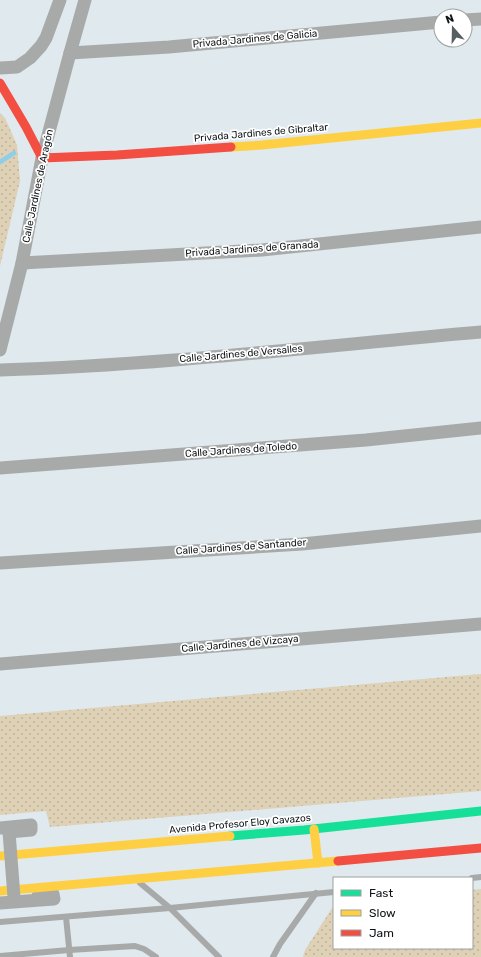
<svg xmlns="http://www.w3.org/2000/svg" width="481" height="957" font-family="Rubik,sans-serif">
<defs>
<pattern id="grass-dots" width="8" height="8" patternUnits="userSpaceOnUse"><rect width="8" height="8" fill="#ded1b6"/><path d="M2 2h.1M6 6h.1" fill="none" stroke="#bdb39c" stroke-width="1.8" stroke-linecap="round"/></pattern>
</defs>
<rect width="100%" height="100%" fill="#dfe9ee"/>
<g fill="url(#grass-dots)">
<polygon points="0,113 5,118 17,145 20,181 0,266"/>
<polygon points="481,674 481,791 50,827 46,811 0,815 0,716"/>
<polygon points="481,889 481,957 303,957 305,950 334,905 334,948 472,948 472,890"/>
</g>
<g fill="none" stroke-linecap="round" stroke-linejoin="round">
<polyline stroke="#8fcee8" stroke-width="4.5" points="0,162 14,153"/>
<g stroke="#a8aaa9" stroke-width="6">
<polyline points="472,878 481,877"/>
<polyline points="140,883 170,908 219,957"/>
<polyline points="66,917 70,957"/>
<polyline points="0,922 170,908 334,892"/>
<polyline points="0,956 69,950 135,946 144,949 156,957"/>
<polyline points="273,957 280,944 316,893"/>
</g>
<g stroke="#a8aaa9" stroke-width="13">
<polyline points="465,20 481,19"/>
<polyline points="70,53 169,47 441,22"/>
<polyline points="0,68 17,67 30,58 41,46 46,38 60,0"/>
<polyline points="22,263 262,250 481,227"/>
<polyline points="0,350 22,263 42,158 70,53 85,0"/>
<path d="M 0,370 C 161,365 321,346 481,332"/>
<polyline points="0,468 366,440 481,428"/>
<polyline points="0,563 302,544 481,526"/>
<polyline points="0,664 481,624"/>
<polyline points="0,828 31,825 31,830 9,832"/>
<polyline points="0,903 54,899 53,894 38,896"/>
</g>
<polyline stroke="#16e098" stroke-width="9" points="230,836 304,830 481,811"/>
<g stroke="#ffcf43" stroke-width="9">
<polyline points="231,147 262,145 481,123"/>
<polyline points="314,829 318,863"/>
<polyline points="0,856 230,836"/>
<polyline points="0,891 338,861"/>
</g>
<g stroke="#f24e42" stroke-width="9">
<polyline points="0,83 26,127 42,158 117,155 231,147"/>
<polyline points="338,861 481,848"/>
</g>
<polyline stroke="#a8aaa9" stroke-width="13" points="9,832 14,897"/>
</g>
<g text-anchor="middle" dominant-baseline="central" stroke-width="3.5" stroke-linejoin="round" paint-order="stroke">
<g font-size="10" fill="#0d1316" stroke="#fff">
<text transform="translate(255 39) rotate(-5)">Privada Jardines de Galicia</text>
<text transform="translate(261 133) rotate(-5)">Privada Jardines de Gibraltar</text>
<text transform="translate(38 186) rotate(-78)">Calle Jardines de Aragón</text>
<text transform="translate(252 249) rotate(-4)">Privada Jardines de Granada</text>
<text transform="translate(241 354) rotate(-5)">Calle Jardines de Versalles</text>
<text transform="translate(241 450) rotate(-4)">Calle Jardines de Toledo</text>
<text transform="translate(241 547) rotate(-4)">Calle Jardines de Santander</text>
<text transform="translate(240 644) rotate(-5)">Calle Jardines de Vizcaya</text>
<text transform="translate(240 824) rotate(-5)">Avenida Profesor Eloy Cavazos</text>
</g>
</g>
<rect x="333" y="877" width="140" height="72" fill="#ffffff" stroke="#9ea1a2"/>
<rect x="341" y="890" width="20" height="6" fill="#16e098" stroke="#9ea1a2"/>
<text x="369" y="897" font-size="12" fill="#0d1316">Fast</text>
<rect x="341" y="910" width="20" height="6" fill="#ffcf43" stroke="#9ea1a2"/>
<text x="369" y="917" font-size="12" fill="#0d1316">Slow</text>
<rect x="341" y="930" width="20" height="6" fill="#f24e42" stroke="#9ea1a2"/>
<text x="369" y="937" font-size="12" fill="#0d1316">Jam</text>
<g transform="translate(453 28) rotate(340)"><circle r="19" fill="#ffffff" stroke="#9ea1a2"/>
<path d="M0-3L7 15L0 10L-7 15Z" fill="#565e62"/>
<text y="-6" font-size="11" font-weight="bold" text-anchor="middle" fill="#0d1316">N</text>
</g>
</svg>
